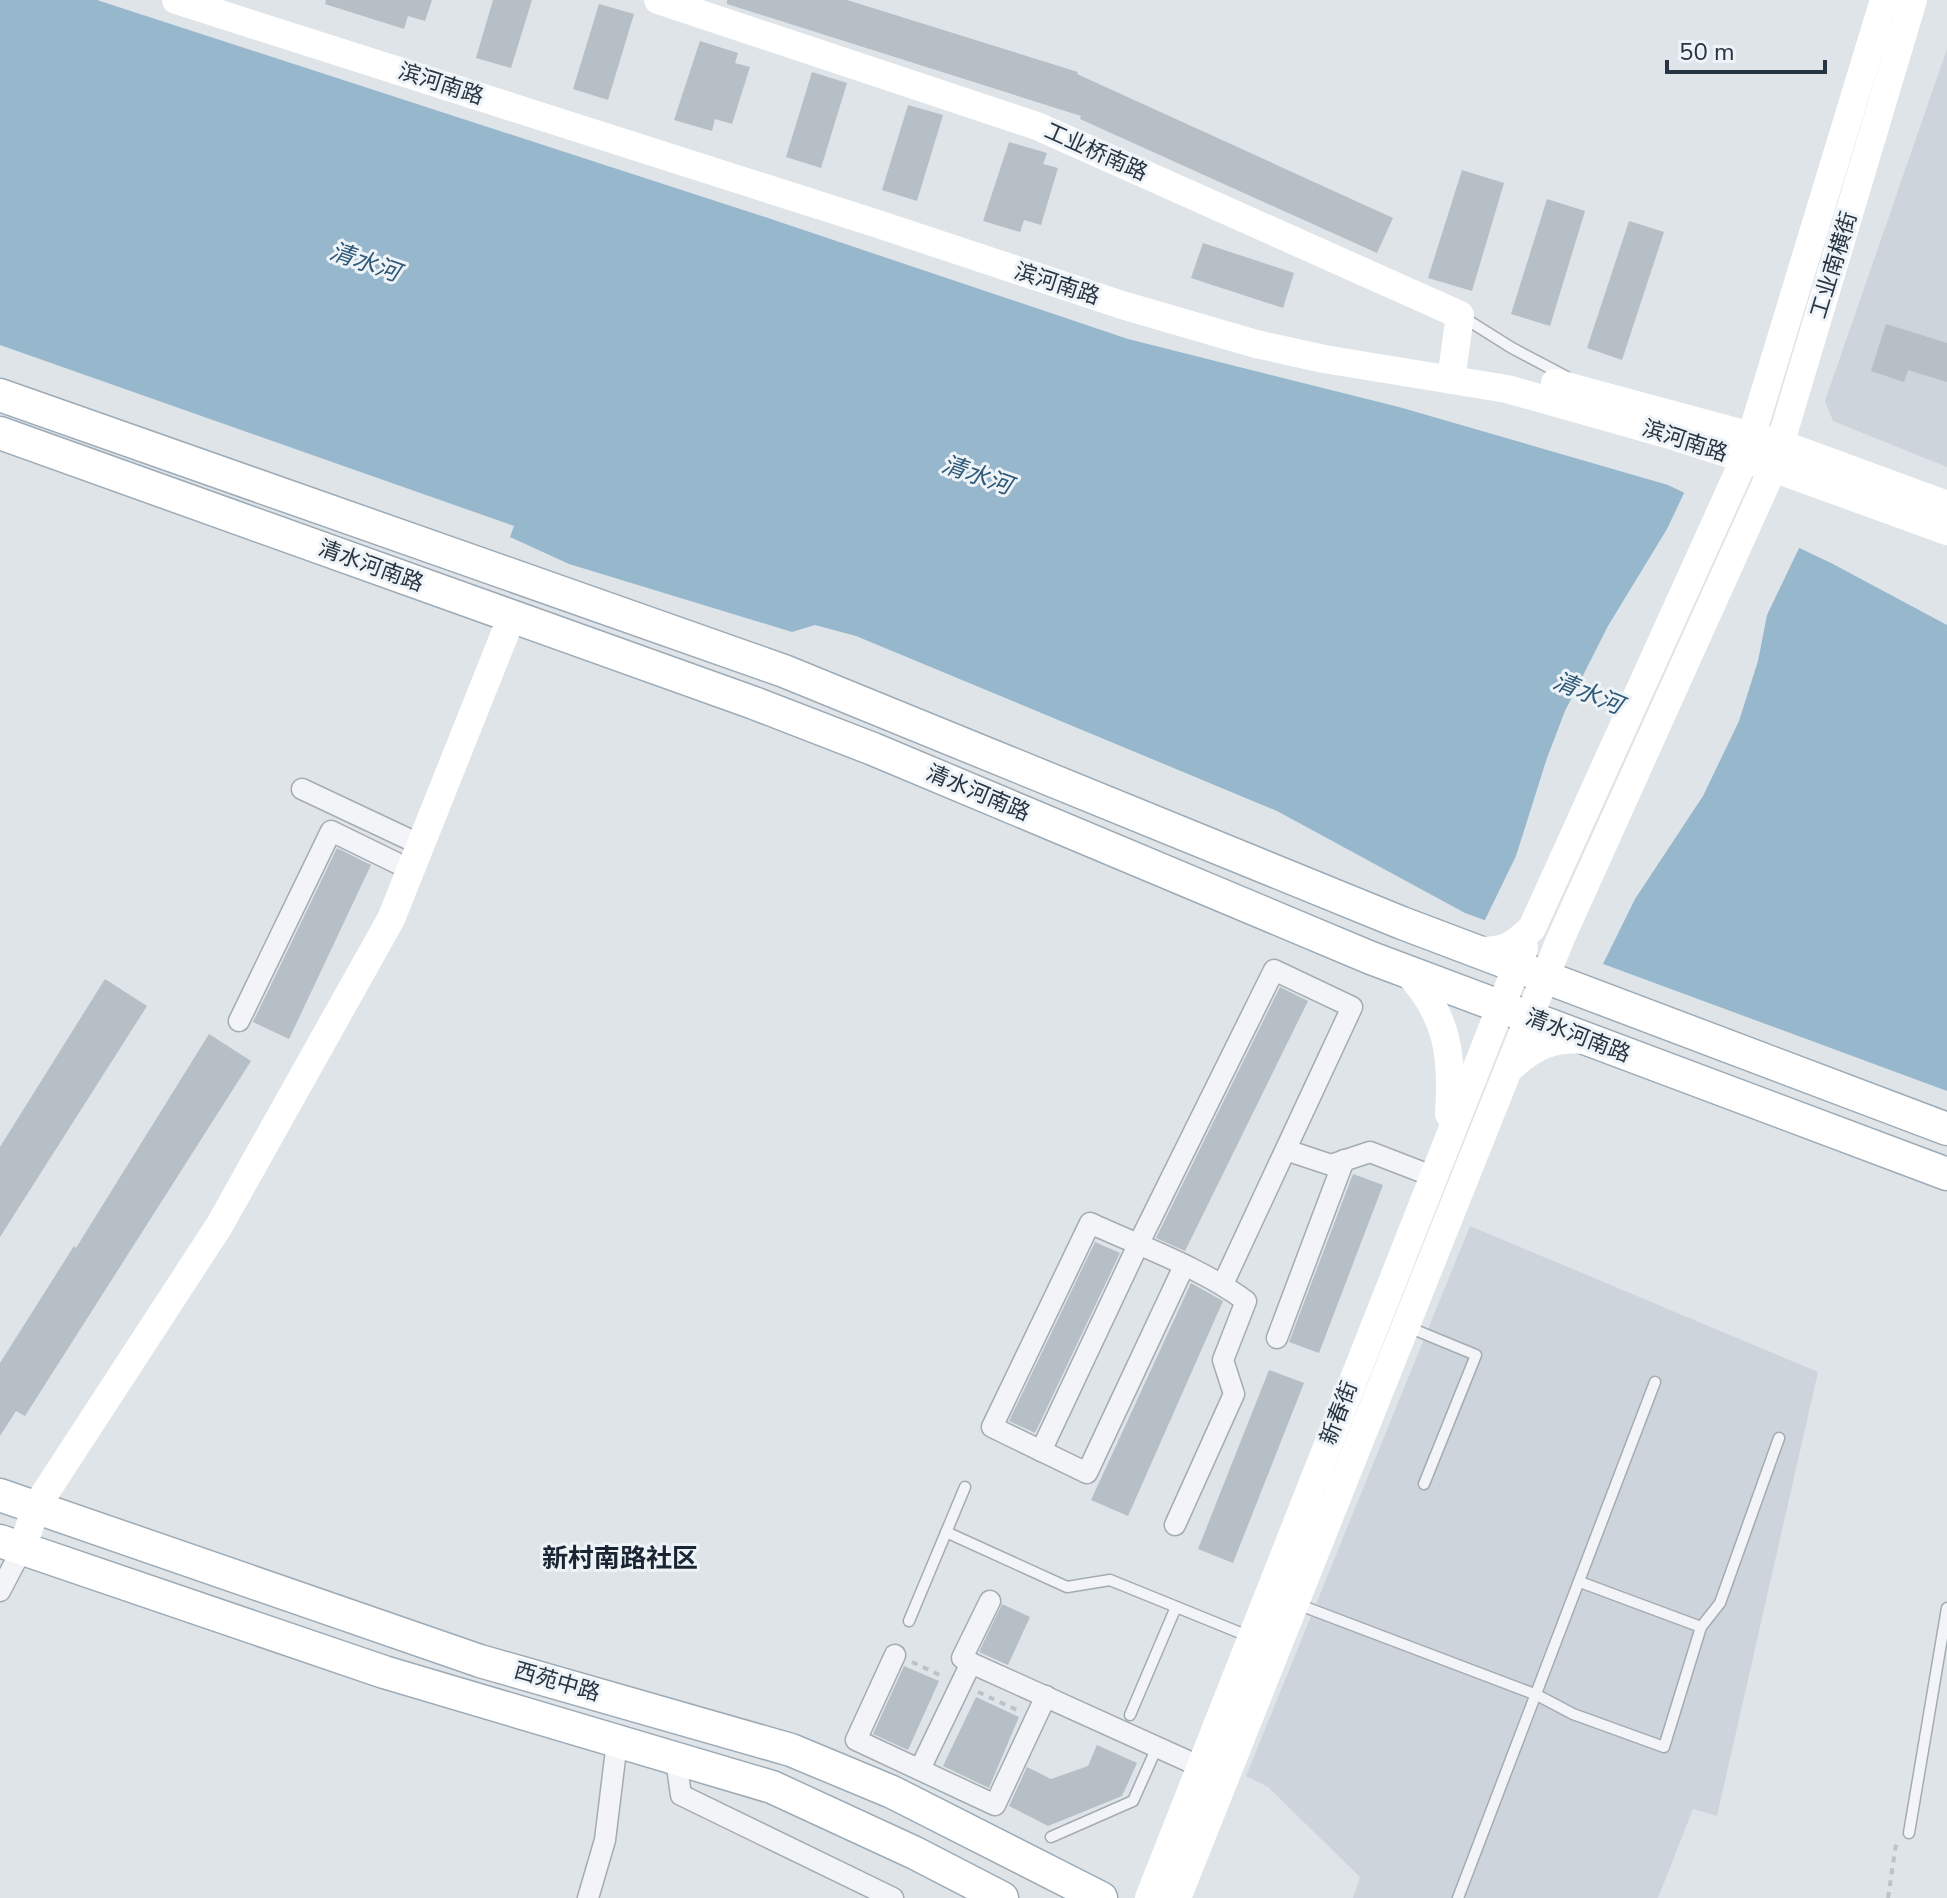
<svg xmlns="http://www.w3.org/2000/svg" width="1947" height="1898" font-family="'Nunito Sans','Noto Sans SC',sans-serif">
<rect width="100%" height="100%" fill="#dfe4e9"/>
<g fill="#cdd4db">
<polygon points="1947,49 1947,467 1833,421 1825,401"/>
<polygon points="1470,1226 1818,1372 1717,1816 1693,1809 1658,1898 1353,1898 1360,1877 1268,1787 1246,1776"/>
</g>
<polygon fill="#97b8cc" points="0,0 97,0 768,218 1128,339 1399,407 1668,485 1833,564 1947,625 1947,1091 1465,913 1277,811 856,636 815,625 792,632 569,564 510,537 514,526 0,345"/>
<polygon fill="#dfe4e9" points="1686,489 1801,544 1767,615 1758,661 1739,721 1703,796 1635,899 1601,968 1483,924 1516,856 1547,758 1565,711 1608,626 1667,529"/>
<g fill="#b6bec6">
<polygon points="326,0 432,0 425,21 408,16 404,29 325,4"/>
<polygon points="493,0 532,0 511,68 476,58"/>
<polygon points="727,0 847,0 1078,72 1077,74 1393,218 1377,253 1080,119 1081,116 727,4"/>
<polygon points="599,4 634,14 608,100 573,89"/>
<polygon points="700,41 738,53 735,63 750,67 732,124 715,119 712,131 674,120"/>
<polygon points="812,72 847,83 821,168 786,157"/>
<polygon points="908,105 943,115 917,201 882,190"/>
<polygon points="1009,142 1047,153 1043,164 1058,168 1041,225 1024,220 1020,232 983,221"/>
<polygon points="1462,170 1504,183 1472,291 1428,278"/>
<polygon points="1547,199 1585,211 1550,326 1511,314"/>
<polygon points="1629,221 1664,232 1622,360 1587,348"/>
<polygon points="1203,243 1294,273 1283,308 1191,278"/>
<polygon points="1886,324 1947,343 1947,382 1908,370 1904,382 1871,371"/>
<polygon points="337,848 371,865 289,1039 253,1022"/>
<polygon points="105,979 147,1006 0,1237 0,1147"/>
<polygon points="1280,987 1308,1001 1185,1251 1156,1238"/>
<polygon points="209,1034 251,1061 25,1416 16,1411 0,1436 0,1363 74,1246 76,1248"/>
<polygon points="1353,1174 1383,1185 1319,1353 1289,1342"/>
<polygon points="1095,1242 1120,1253 1035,1433 1009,1421"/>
<polygon points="1191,1283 1223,1301 1128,1516 1091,1500"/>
<polygon points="1269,1370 1304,1383 1233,1563 1198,1549"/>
<polygon points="1002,1604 1030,1617 1008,1665 979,1652"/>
<polygon points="904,1666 939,1681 908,1750 873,1734"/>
<polygon points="976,1697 1019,1717 989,1788 943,1766"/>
<polygon points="1097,1745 1137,1763 1122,1796 1048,1826 1009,1806 1027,1767 1051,1779 1088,1766"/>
</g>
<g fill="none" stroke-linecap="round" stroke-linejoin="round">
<defs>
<g id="lane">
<polyline points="1461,316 1512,348 1565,376"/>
<polyline points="1408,1327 1476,1355 1424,1484"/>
<polyline points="946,1532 1067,1587 1110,1580 1248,1636"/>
<polyline points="1297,1604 1537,1695 1573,1714 1664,1747 1701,1627 1580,1582"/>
<polyline points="909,1621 965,1487"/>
<polyline points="1701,1627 1720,1603 1779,1438"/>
<polyline points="1130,1715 1176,1607"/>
<polyline points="1909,1833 1947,1608"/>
<polyline points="1051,1837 1133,1801 1157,1747"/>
<polyline points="1458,1898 1655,1382"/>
</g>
<g id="street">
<polyline points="302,789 421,845"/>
<polyline points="239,1021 331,831 411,870"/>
<polyline points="1286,1150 1331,1165 1370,1152 1432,1176"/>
<polyline points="1277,1338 1344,1160"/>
<polyline points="1041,1451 1138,1245 1274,970 1352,1007 1223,1284"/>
<path d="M 1175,1525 L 1234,1394 L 1223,1360 L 1246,1301 C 1200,1267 1142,1247 1090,1223 L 992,1427 L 1087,1473 L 1184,1266"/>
<polyline points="0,1591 22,1549"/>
<polyline points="895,1655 856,1740 995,1805 1046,1696"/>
<polyline points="971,1663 962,1658 990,1601"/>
<polyline points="676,1760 681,1795 893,1898"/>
<polyline points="920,1769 971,1663 1201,1767"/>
<polyline points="588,1898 605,1840 617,1742"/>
</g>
<g id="primary">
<polyline points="0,395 784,671 1402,923 1947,1129"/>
<polyline points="0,433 754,703 873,749 1371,958 1947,1174"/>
<polyline points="0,1495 480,1661 791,1750 892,1792 1101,1898"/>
<polyline points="0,1541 384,1672 772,1787 915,1853 1002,1898"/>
</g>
</defs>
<use href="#lane" stroke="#a4acb3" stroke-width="13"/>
<use href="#street" stroke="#a4acb3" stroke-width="23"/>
<use href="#primary" stroke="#9dabb6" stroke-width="35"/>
<g stroke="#bdc2c8" stroke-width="4" stroke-dasharray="6 6" stroke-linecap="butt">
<polyline points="912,1662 944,1677"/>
<polyline points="978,1692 1017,1710"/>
<polyline points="1888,1898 1896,1844 1899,1842"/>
</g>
<use href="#lane" stroke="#f2f4f7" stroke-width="10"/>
<use href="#street" stroke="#f2f4f7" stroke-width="20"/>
<g stroke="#fff" stroke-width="28">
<polyline points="176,0 875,223 1122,305 1256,344 1324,359 1507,389 1670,435 1773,468 1947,531"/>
<polyline points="658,0 1037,126 1460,315 1451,380"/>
<polyline points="1555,383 1781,444 1947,505"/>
<path d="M 1476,951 C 1505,951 1511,948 1532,928 L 1744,460 L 1884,0"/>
<path d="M 1406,971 C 1448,1014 1453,1056 1449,1114"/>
<path d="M 1509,1069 C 1534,1046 1552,1037 1586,1040"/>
<polyline points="22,1549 36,1507 219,1226 391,919 512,616"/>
<polyline points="1149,1898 1524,948"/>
<polyline points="1177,1898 1560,940 1773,468 1913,0"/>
</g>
<use href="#primary" stroke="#fff" stroke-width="32"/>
</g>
<g text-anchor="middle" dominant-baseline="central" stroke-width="6" stroke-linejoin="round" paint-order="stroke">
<g font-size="22" fill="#273441" stroke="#eef3f7">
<text transform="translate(441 84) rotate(18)">滨河南路</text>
<text transform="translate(1096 152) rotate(24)">工业桥南路</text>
<text transform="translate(1834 265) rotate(-73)">工业南横街</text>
<text transform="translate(1057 284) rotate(18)">滨河南路</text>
<text transform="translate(1685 441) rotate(18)">滨河南路</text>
<text transform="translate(371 566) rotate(20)">清水河南路</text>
<text transform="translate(978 793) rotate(23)">清水河南路</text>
<text transform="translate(1578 1036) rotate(21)">清水河南路</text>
<text transform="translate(1339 1413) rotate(-69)">新春街</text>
<text transform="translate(557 1682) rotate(16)">西苑中路</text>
</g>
<g font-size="24" font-style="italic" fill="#2e5a78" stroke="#eef3f7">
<text transform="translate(365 262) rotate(19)">清水河</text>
<text transform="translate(977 475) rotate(19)">清水河</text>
<text transform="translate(1588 693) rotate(22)">清水河</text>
</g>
<g font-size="26" font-weight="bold" fill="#192532" stroke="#eef3f7">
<text x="620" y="1558">新村南路社区</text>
</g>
</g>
<path d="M1667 60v12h158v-12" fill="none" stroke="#273441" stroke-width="4"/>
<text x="1679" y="60" font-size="24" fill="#273441" stroke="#eef3f7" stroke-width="6" paint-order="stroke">50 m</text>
</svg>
